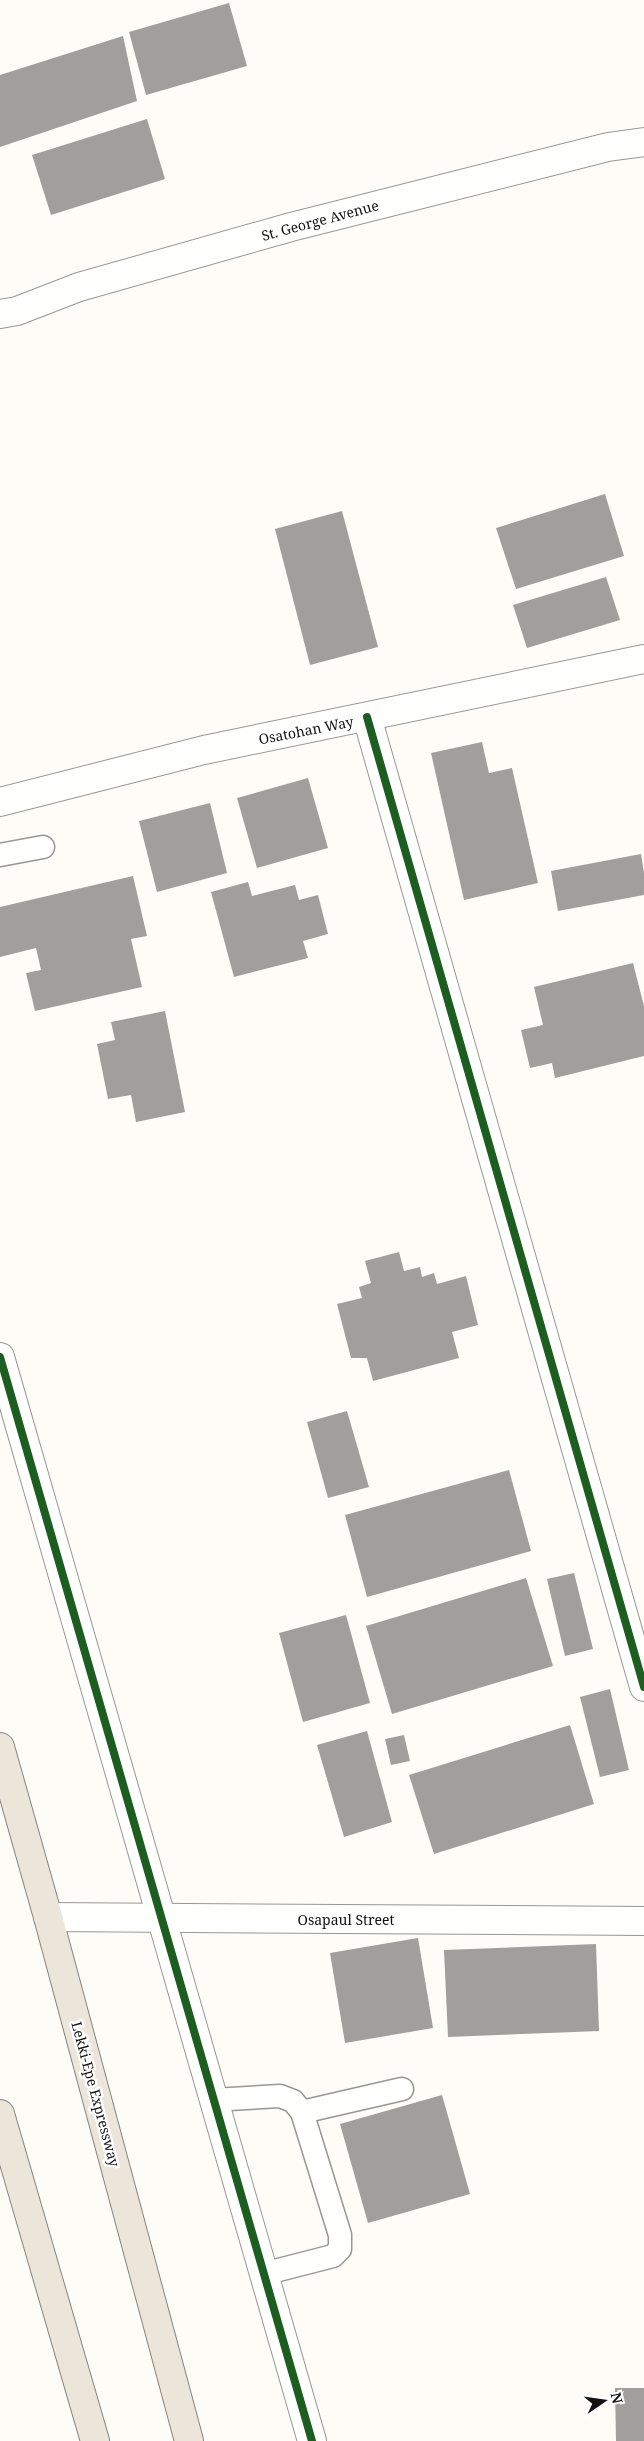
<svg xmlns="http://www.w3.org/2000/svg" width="644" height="2441" font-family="'Noto Serif',serif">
<rect width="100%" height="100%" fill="#fdfcf7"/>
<g fill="#a19f9c">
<polygon points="229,3 247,66 146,95 129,32"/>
<polygon points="123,36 137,101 0,147 0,75"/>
<polygon points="147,119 165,179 51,215 32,155"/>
<polygon points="605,494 624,556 516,589 496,528"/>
<polygon points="342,511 378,647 310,665 275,529"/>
<polygon points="606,577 620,620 527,648 513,605"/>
<polygon points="482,742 489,773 512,768 538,883 464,900 431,753"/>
<polygon points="308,778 328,848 257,868 237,798"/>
<polygon points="210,803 227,873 157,892 139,821"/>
<polygon points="641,854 644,873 644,895 558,911 551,871"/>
<polygon points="133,876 147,936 131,939 142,987 35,1011 26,973 41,970 36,948 0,957 0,907"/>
<polygon points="248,882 252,896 295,885 299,900 318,895 328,934 303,941 308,958 234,977 211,892"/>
<polygon points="633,963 644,1006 644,1056 555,1078 552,1063 530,1068 521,1030 543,1025 534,987"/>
<polygon points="165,1011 185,1112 136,1122 131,1095 108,1099 97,1044 115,1040 111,1022"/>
<polygon points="399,1252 404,1271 420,1267 422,1277 434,1273 437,1284 466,1276 478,1325 452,1332 459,1358 373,1381 367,1358 351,1358 337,1304 362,1298 359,1287 371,1283 365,1261"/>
<polygon points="347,1411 369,1487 328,1498 307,1422"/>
<polygon points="509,1470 531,1551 367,1597 345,1515"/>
<polygon points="574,1573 593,1649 565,1656 547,1579"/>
<polygon points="526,1578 553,1666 392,1714 366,1626"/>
<polygon points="346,1615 370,1703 303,1722 279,1633"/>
<polygon points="610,1689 629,1770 600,1777 580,1697"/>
<polygon points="570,1725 594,1804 434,1854 409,1775"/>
<polygon points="367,1731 392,1822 344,1837 317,1745"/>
<polygon points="404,1735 410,1761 391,1765 385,1739"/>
<polygon points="418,1938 433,2028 345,2043 330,1953"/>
<polygon points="596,1944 599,2031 448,2037 444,1950"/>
<polygon points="442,2095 470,2194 368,2223 340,2124"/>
<polygon points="615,2388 644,2388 644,2441 616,2441"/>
</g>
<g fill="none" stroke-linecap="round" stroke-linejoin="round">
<defs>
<g id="service">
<polyline points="0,855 43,847"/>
<polyline points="212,2100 280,2096 293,2101 302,2112 340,2235 340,2249 333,2256 263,2274"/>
<polyline points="302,2112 402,2089"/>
</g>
<g id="minor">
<polyline points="0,314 17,311 79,287 291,227 608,147 644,142"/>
<polyline points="367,717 644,1687"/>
<polyline points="0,802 204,750 644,659"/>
<polyline points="0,1357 312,2441"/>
<polyline points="48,1917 644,1921"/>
</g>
<g id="trunk">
<polyline points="0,1747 48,1917 189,2441"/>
<polyline points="0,2114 95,2441"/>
</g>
</defs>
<use href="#service" stroke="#979795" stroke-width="25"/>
<use href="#minor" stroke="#979795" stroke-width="30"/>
<use href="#trunk" stroke="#858482" stroke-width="30"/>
<use href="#service" stroke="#fffffe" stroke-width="22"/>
<use href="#minor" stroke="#fffffe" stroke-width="28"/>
<use href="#trunk" stroke="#ece5da" stroke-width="28"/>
<defs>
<g id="cycleway">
<polyline points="367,717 644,1687"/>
<polyline points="0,1357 312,2441"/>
</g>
</defs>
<use href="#cycleway" stroke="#fff" stroke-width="11"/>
<use href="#cycleway" stroke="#1b5e20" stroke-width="8"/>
</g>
<g text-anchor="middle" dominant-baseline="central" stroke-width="5" stroke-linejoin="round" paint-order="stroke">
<g font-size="14" fill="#111" stroke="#fff">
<text transform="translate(320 220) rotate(-15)">St. George Avenue</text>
<text transform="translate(306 730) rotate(-11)">Osatohan Way</text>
<text x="346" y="1919">Osapaul Street</text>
<text transform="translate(96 2094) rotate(75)">Lekki-Epe Expressway</text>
</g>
</g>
<g transform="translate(604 2401) rotate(77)" stroke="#ffffff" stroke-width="4" paint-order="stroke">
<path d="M0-4L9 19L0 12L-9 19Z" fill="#111111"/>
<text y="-8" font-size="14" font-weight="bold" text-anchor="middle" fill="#111111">N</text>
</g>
</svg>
